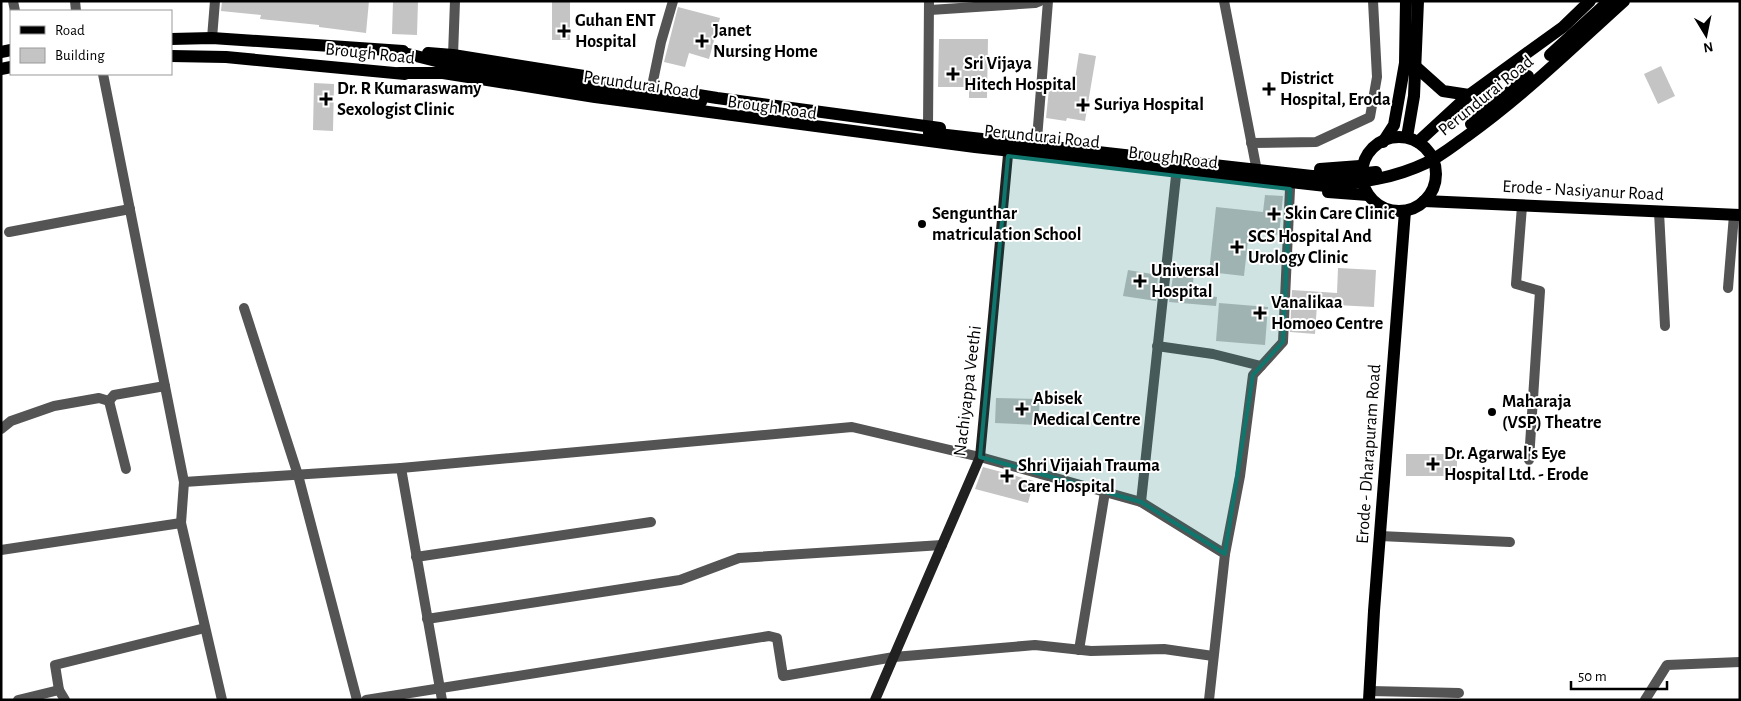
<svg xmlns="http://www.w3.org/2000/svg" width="1741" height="701" font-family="'Alegreya Sans',sans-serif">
<rect width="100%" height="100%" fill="#fff"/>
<g fill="#c4c4c4">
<polygon points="222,1 369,1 366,33 319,27 319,25 260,19 261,15 221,11"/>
<polygon points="393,1 418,1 417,35 392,34"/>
<rect x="552" y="1" width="18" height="39"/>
<polygon points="678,7 720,18 709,59 689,53 685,67 664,62"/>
<polygon points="939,39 988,39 987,98 969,98 969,87 938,87"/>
<polygon points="1079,53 1096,56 1085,121 1067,118 1066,121 1046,118 1049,89 1073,92"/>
<polygon points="1661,66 1675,96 1658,104 1644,74"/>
<polygon points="314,83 334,84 333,131 313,130"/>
<polygon points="1265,195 1283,196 1279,235 1249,231 1244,276 1209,272 1216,207 1263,212"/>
<polygon points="1338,268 1376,270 1374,307 1317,304 1315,334 1290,332 1292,290 1337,293"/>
<polygon points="1128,270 1158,275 1156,301 1123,296"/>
<polygon points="1174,270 1194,272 1192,294 1217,297 1216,306 1169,302"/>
<polygon points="1219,303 1268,307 1265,345 1216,341"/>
<polygon points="996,398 1040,399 1038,425 995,423"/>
<rect x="1406" y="454" width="51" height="22"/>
<polygon points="983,467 1034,481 1028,503 975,489"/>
</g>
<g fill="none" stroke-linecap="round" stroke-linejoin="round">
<g stroke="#545454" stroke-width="10">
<polyline points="13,1 15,11"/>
<polyline points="75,1 76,11"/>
<polyline points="1224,1 1256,166"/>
<polyline points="930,10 1035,3 1040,1"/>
<polyline points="212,38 215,1"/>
<polyline points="453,55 455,1"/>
<polyline points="103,74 184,482 401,468 442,700"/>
<polyline points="652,86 661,42 673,1"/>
<polyline points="928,126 929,1"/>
<polyline points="1037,139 1048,1"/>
<polyline points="1251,143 1316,142 1370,117 1377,77 1373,1"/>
<polyline points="1522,206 1516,284 1540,291 1529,460"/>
<polyline points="1659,212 1665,326"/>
<polyline points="9,232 130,209"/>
<polyline points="1728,288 1734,215"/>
<polyline points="244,308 298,475 357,700"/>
<polyline points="1157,346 1213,354 1261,366"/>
<polyline points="109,401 126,469"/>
<polyline points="109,401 114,395 165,386"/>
<polyline points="1,429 11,421 54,406 99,398 109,401"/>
<polyline points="401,468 852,427 980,457 1141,502 1225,554 1209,700"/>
<polyline points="184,482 181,523 222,700"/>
<polyline points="1141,502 1176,176"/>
<polyline points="1380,536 1510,542"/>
<polyline points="1,550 181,523"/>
<polyline points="1225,554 1240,476 1253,375 1283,342 1290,189"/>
<polyline points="416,557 651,522"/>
<polyline points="427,619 680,580 739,558 942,545"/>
<polyline points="1079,650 1105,492"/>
<polyline points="59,690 55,665 205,628"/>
<polyline points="1370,691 1459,693"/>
<polyline points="18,700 59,690 65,700"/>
<polyline points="366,700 769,636 777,638 783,676 894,657 1035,645 1091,651 1164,649 1213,656"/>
<polyline points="1645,700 1667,665 1740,662"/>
</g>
<polyline stroke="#212121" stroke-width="10" points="875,700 980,457 1009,144"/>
<g stroke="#000" stroke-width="12">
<polyline points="171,39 212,38 403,51"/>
<polyline points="396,51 444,63 701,102"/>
<polyline points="1,52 11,50"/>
<polyline points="428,53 453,55 584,76"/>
<polyline points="1550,55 1609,1"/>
<polyline points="171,56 226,57 405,74"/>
<polyline points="1415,66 1443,91 1469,95"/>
<polyline points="1,69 11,67"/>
<path d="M 399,73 L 443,73 L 595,97 L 975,147 L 1326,186 C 1360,183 1395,178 1426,163 C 1441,156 1454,145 1467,136 C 1523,96 1573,47 1624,1"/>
<polyline points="692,94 717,98 940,128"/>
<polyline points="1471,124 1528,76"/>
<polyline points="929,133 1312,176 1338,176 1376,172"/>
<circle cx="1399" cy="174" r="37"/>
<polyline points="1407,137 1414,96 1418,1"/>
<polyline points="1383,142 1394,125 1405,63 1406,1"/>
<polyline points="1418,142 1469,95 1563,27 1590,1"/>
<polyline points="1320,169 1360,166"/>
<polyline points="1328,192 1368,195"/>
<polyline points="1424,201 1740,215"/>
<polyline points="1369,700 1374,611 1405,211"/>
</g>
</g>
<path fill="#0f766e" fill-opacity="0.2" stroke="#0f766e" stroke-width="4" stroke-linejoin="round" d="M 1008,156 L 1290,189 L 1283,342 L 1253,375 L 1225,554 L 1141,502 L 980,457 Z"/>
<g fill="#000" stroke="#fff" stroke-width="2">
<path d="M561.5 23.5h5v5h5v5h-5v5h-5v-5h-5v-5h5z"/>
<path d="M699.5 33.5h5v5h5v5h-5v5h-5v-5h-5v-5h5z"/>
<path d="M950.5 66.5h5v5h5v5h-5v5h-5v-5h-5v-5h5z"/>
<path d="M1266.5 81.5h5v5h5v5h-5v5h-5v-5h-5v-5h5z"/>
<path d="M323.5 91.5h5v5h5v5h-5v5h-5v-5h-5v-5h5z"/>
<path d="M1080.5 97.5h5v5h5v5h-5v5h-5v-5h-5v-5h5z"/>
<path d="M1271.5 206.5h5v5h5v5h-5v5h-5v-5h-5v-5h5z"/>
<circle cx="922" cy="224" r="5"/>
<path d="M1234.5 239.5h5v5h5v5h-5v5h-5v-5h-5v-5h5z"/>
<path d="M1137.5 273.5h5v5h5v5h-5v5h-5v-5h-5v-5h5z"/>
<path d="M1257.5 305.5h5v5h5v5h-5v5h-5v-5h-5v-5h5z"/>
<path d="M1019.5 401.5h5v5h5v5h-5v5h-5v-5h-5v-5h5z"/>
<circle cx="1492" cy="412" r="5"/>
<path d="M1430.5 456.5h5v5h5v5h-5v5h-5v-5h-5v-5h5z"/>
<path d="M1004.5 468.5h5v5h5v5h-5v5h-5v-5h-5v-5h5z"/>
</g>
<g text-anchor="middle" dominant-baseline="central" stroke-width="4" stroke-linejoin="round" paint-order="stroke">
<g font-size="18" font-weight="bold" fill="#000" stroke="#fff" text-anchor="start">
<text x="575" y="21">Guhan ENT<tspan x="575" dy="21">Hospital</tspan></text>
<text x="713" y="31">Janet<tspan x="713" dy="21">Nursing Home</tspan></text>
<text x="964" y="64">Sri Vijaya<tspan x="964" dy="21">Hitech Hospital</tspan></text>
<text x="1280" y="79">District<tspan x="1280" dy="21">Hospital, Eroda</tspan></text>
<text x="337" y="89">Dr. R Kumaraswamy<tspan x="337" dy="21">Sexologist Clinic</tspan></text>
<text x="1094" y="105">Suriya Hospital</text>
<text x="932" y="214">Sengunthar<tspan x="932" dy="21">matriculation School</tspan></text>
<text x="1285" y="214">Skin Care Clinic</text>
<text x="1248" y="237">SCS Hospital And<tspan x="1248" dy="21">Urology Clinic</tspan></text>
<text x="1151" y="271">Universal<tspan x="1151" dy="21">Hospital</tspan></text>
<text x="1271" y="303">Vanalikaa<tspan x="1271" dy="21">Homoeo Centre</tspan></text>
<text x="1033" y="399">Abisek<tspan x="1033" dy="21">Medical Centre</tspan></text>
<text x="1502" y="402">Maharaja<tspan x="1502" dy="21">(VSP) Theatre</tspan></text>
<text x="1444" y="454">Dr. Agarwal's Eye<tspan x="1444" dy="21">Hospital Ltd. - Erode</tspan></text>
<text x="1018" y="466">Shri Vijaiah Trauma<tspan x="1018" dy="21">Care Hospital</tspan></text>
</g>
<g font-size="18" fill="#000" stroke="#fff">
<text transform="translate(370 54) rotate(6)">Brough Road</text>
<text transform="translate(641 85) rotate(8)">Perundurai Road</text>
<text transform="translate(1486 96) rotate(-39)">Perundurai Road</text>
<text transform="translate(772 108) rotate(8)">Brough Road</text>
<text transform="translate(1042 137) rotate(6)">Perundurai Road</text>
<text transform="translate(1173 158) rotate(7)">Brough Road</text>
<text transform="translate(1583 191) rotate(3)">Erode - Nasiyanur Road</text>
<text transform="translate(968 391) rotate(-83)">Nachiyappa Veethi</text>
<text transform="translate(1369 454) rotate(-86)">Erode - Dharapuram Road</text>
</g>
</g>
<rect width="1741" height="701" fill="none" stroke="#000000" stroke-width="5"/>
<rect x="10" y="10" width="162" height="65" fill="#ffffff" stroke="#999999"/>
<rect x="20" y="26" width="25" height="8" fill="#000000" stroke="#999999"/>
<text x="55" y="35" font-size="15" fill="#000000">Road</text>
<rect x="20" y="48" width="25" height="15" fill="#c4c4c4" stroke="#999999"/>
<text x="55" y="60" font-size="15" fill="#000000">Building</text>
<g transform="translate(1706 35) rotate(170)" stroke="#ffffff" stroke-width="4" paint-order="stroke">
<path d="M0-4L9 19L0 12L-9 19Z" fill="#000000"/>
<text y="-8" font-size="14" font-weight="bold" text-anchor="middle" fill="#000000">N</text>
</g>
<path d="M1571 681v8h96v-8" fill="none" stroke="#000000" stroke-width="2.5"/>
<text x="1578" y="681" font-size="15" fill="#000000" stroke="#ffffff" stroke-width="4" paint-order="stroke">50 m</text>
</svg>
